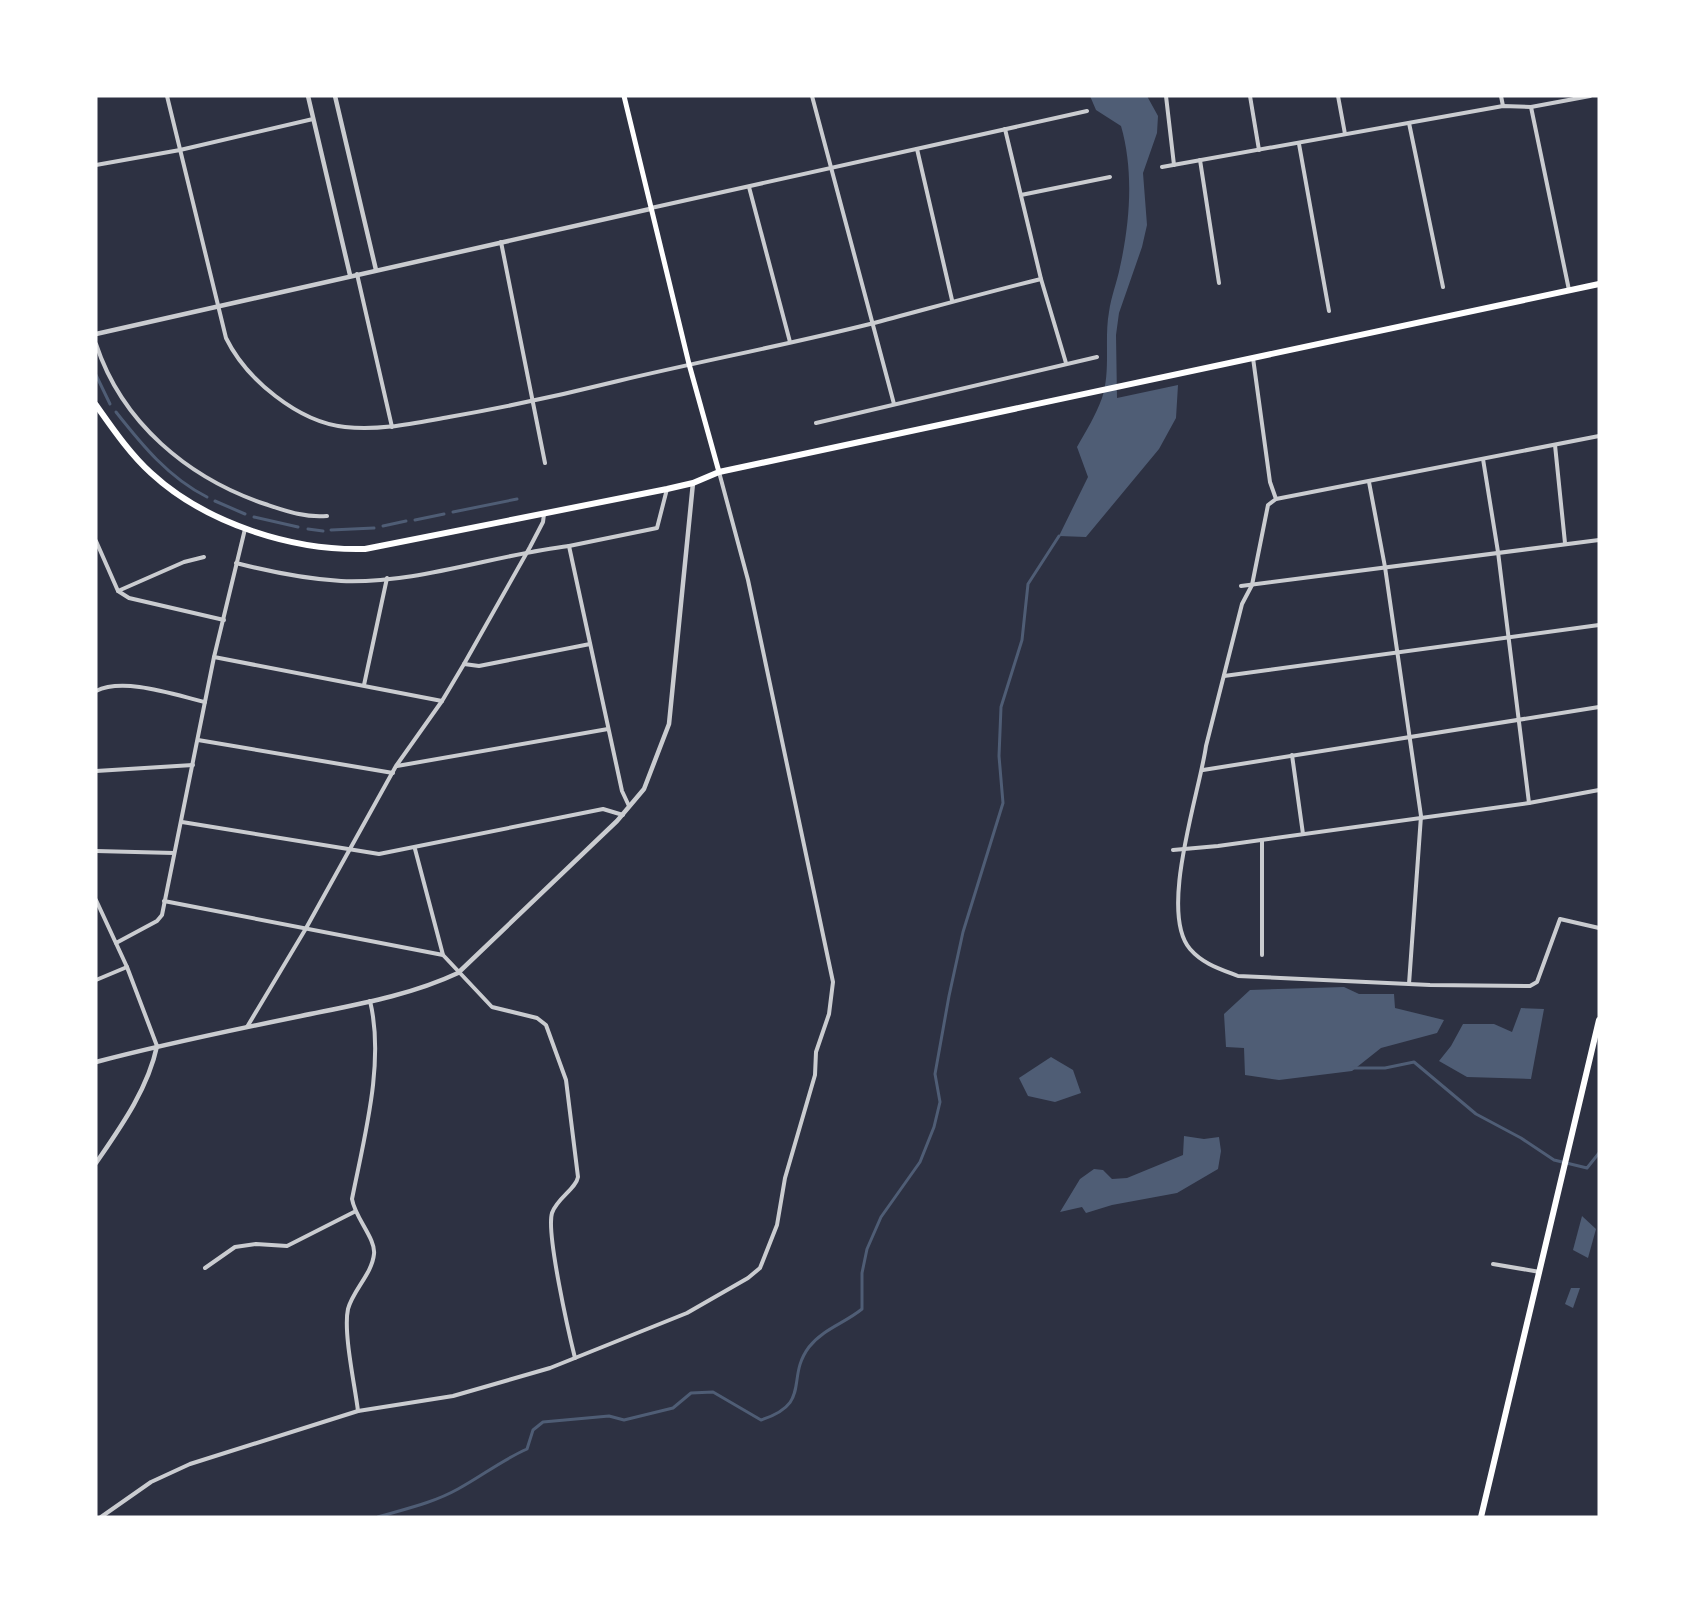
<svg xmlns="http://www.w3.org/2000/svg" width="1695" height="1613" font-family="'Fira Sans',sans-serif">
<rect width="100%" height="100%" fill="#2d3142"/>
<g fill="#4f5d75">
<path d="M 1090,96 L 1147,96 L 1158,116 L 1157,133 L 1143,173 L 1147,225 L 1142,247 L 1119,313 L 1116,335 L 1117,398 L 1178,385 L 1176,418 L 1159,449 L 1086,537 L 1059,536 L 1088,477 L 1077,447 C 1086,431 1096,415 1102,398 C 1111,371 1104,339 1109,312 C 1111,297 1117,282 1120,267 C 1130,222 1134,171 1121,126 L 1096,110 Z"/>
<polygon points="1344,987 1359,994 1394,994 1395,1008 1444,1020 1437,1033 1381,1048 1352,1071 1279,1080 1245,1075 1244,1048 1226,1047 1224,1014 1250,990"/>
<polygon points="1521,1008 1544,1009 1531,1079 1467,1077 1439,1061 1451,1046 1463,1024 1494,1024 1512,1032"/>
<polygon points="1051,1057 1073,1070 1081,1093 1055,1102 1028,1096 1019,1078"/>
<polygon points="1184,1136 1204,1139 1219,1137 1221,1151 1218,1169 1177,1193 1112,1205 1086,1213 1082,1207 1060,1212 1080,1179 1094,1169 1103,1170 1112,1179 1127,1178 1183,1155"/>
<polygon points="1582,1216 1596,1229 1588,1258 1573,1250"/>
<polygon points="1571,1288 1580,1288 1573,1308 1565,1304"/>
</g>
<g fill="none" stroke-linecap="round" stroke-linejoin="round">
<g stroke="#4f5d75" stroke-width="3">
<polyline points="96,375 110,404"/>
<path d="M 116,412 C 142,445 169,478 207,497"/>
<polyline points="215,501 245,514"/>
<polyline points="453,512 517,499"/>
<polyline points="254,517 298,527"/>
<polyline points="415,520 444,514"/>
<polyline points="383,526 406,521"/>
<polyline points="308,529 323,531"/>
<polyline points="331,530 374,528"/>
<polyline points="1352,1068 1385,1068 1414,1062 1476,1114 1521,1138 1554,1160 1587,1168 1599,1153"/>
<path d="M 378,1517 C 405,1509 433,1503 458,1489 C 482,1476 502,1460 527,1449 L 533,1430 L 543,1422 L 609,1416 L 624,1420 L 673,1408 L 691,1393 L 713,1392 L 761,1420 C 813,1403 785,1379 809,1347 C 823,1329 845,1323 862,1309 L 862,1273 L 867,1249 L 881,1217 L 920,1162 L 934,1127 L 940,1102 L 935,1074 L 949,996 L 963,932 L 1003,803 L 999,756 L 1001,707 L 1022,640 L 1028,584 L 1059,536"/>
</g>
<g stroke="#caccd0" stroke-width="4">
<path d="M 167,96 L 226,338 C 246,379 298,422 345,427 C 380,431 415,423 449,417 C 506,407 562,395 618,381 C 702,361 786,345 870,324 C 927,309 984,293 1041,279"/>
<polyline points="812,96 894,404"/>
<polyline points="1166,96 1174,165"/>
<polyline points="1250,96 1259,150"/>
<polyline points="1338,96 1345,134"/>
<polyline points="1501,96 1503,106"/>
<polyline points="1531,107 1569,290"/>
<polyline points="1409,123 1443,287"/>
<polyline points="1005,129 1041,279 1066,363"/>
<polyline points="1299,144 1329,311"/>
<polyline points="917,149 952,300"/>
<polyline points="1200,160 1219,283"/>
<polyline points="96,165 180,150 313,119"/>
<polyline points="1162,167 1503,106 1531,107 1590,96"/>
<polyline points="749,187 790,342"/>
<polyline points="1021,195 1110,177"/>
<polyline points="651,208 1087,111"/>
<polyline points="501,242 545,463"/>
<polyline points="357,274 392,427"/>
<path d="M 96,344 C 122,423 188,478 265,504 C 286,511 305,518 327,516"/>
<path d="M 1253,358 L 1270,482 L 1276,499 L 1268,505 L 1252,585 L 1242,604 L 1206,746 C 1200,791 1158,912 1190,949 C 1203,964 1220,969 1238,976 L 1430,985 L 1530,986 L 1537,982 L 1560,919 L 1599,928"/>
<polyline points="816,423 1097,357"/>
<polyline points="1555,445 1565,543"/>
<polyline points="1483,459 1498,552 1529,803"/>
<polyline points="1369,482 1385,567 1421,816 1409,984"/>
<polyline points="1276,499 1599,436"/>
<polyline points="96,541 118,591 129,598 224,620"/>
<polyline points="569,546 657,528 667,489"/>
<path d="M 236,563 C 271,572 306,579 341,581 C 418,584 493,555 569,546 L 622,791 L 629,806"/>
<polyline points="1241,586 1599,540"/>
<polyline points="118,591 184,562 204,557"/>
<polyline points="214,657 442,701"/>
<polyline points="464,664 479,666 590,644"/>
<polyline points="1224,676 1599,625"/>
<polyline points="364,685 387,578"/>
<path d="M 96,691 C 124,677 175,695 205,702"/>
<polyline points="198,740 393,773"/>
<polyline points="1292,755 1303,834"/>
<polyline points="397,766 608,729"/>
<polyline points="1203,770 1599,707"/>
<polyline points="96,771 193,765"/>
<polyline points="182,822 379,854 603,809 623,815"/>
<polyline points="1173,850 1218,846 1529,803 1599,790"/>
<polyline points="96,851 174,853"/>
<polyline points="96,900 127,967 157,1046"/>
<polyline points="164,901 443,955 415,849"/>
<polyline points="116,943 157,921 162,915 214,657 245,529"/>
<path d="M 443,955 L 492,1007 L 537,1018 L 546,1025 L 566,1080 L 578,1177 C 576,1189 557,1198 552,1213 C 546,1233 569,1334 575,1358"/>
<polyline points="1262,955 1262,840"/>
<polyline points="96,980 127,967"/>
<polyline points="247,1027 305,930 396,766 442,701 464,664 530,547 543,522 544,514"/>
<polyline points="1493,1264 1540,1272"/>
<polyline points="205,1268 235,1247 256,1244 287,1246 354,1212"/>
<path d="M 358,1411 C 355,1386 343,1332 348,1309 C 353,1290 372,1274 374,1254 C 376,1239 355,1218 352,1199 C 364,1138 385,1062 370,1001"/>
<polyline points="101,1517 151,1482 190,1464 358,1411 453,1396 550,1368 687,1313 748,1278 760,1268 777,1225 785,1178 815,1075 816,1052 829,1014 833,982 748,580 719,472"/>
</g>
<g stroke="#caccd0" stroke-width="4.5">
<polyline points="308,96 350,275"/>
<polyline points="335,96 376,270"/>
<polyline points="96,334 650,209"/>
<path d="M 96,1062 C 164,1044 232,1030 301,1016 C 354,1005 409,996 458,973 L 617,821 L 644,789 L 669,724 L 693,483"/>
<path d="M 96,1163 C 120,1128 148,1089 157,1046"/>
</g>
<polyline stroke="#fff" stroke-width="5" points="624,96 689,364 719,472"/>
<path stroke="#fff" stroke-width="6" d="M 96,405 C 113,429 130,454 151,473 C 205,523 292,551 365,549 L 667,489 L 693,483 L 719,472 L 1599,284"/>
<polyline stroke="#fff" stroke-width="6" points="1481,1517 1599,1020"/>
</g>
<rect width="1695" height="1613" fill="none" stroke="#ffffff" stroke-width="195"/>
</svg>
